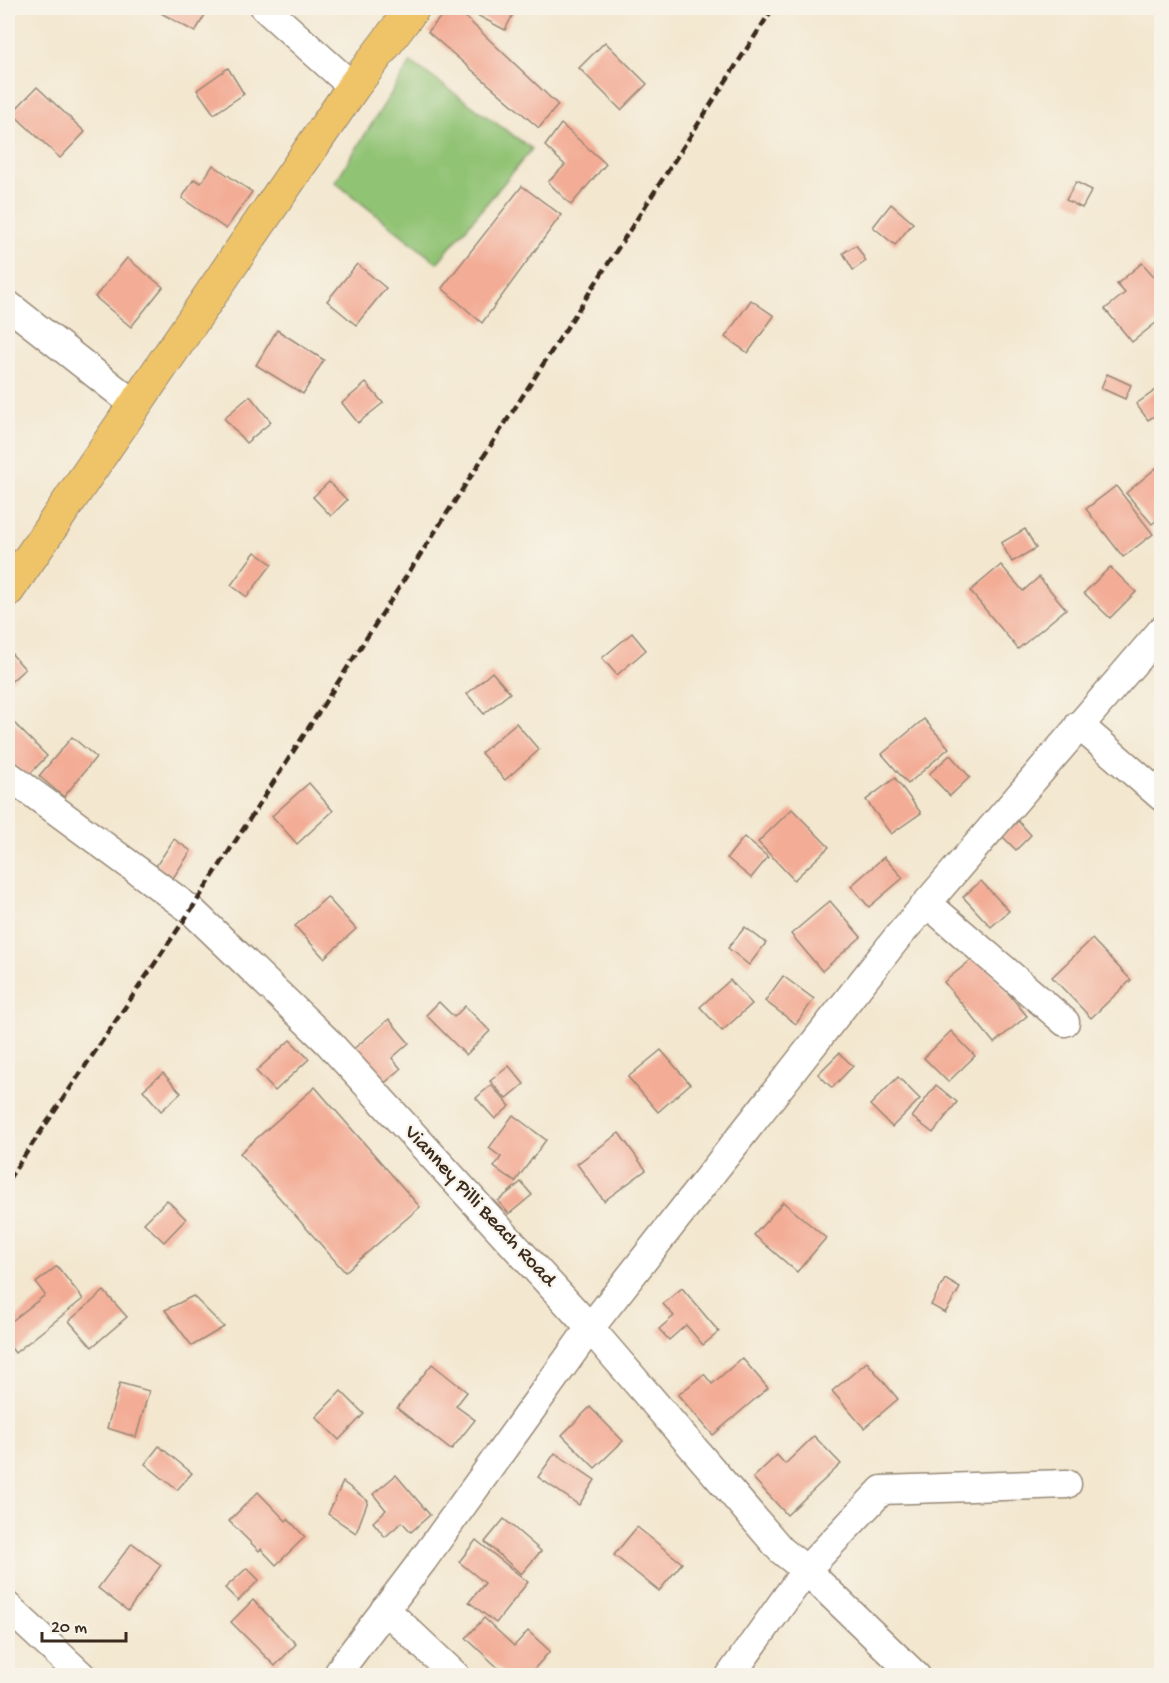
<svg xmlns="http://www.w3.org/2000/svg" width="1169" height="1683" font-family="'Gochi Hand',sans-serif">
<rect width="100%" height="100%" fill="#f7f3e8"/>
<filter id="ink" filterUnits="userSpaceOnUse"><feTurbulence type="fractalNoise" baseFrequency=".0167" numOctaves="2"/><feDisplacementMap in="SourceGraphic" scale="12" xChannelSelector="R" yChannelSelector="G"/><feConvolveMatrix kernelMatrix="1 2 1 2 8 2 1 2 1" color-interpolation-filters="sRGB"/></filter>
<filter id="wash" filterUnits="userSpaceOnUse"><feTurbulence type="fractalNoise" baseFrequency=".008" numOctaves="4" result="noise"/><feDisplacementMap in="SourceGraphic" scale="24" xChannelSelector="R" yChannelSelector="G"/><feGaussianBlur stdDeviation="1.35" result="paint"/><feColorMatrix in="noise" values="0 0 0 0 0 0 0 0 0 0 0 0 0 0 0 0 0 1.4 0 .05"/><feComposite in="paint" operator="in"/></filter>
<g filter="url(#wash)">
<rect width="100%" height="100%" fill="#f3e7cf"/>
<polygon fill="#91c374" stroke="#667649" stroke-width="1.5" points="411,62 532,149 437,263 335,182"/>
<g id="blocks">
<g fill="#f3ac95">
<polygon points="152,8 209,8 195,32"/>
<polygon points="448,8 456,8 558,105 539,128 428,32"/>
<polygon points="476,8 516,8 505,30 473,13"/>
<polygon points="605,42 647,84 621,110 579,68"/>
<polygon points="228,68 244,94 214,114 197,90"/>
<polygon points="37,87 85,132 60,158 12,113"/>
<polygon points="561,124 606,164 571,205 548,182 565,165 545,146"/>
<polygon points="213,165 252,192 226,229 182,198 194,179 201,183"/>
<polygon points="1076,182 1092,190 1082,208 1066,200"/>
<polygon points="522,186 561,215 482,323 442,288"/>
<polygon points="891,204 913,223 895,245 873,227"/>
<polygon points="856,245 866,261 853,270 843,253"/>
<polygon points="127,258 163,287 131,327 95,297"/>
<polygon points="1142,263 1162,285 1162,318 1132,342 1105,309 1125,293 1117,284"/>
<polygon points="357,264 386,288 356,325 327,301"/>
<polygon points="751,300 774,316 748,353 725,337"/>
<polygon points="277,330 324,360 303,394 256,365"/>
<polygon points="1107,374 1131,385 1125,399 1101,388"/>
<polygon points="366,383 383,403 358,423 342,403"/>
<polygon points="1162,386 1162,411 1148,420 1136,404"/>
<polygon points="250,396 271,422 246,443 224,418"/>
<polygon points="1156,468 1162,474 1162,516 1152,524 1126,493"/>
<polygon points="329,482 347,500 331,516 313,497"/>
<polygon points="1116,486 1153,534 1123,557 1086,509"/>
<polygon points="1025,529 1036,548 1012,562 1001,543"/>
<polygon points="255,552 272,564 247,597 231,585"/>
<polygon points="1001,565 1023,591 1039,577 1066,609 1018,649 970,591"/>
<polygon points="1110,567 1136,592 1110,618 1084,593"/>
<polygon points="632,633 646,650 617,675 602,658"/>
<polygon points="10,652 25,669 8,684 8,654"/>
<polygon points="492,672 510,693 484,714 467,694"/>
<polygon points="8,717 47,756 26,778 8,760"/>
<polygon points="924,719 949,748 908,784 882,754"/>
<polygon points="516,723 539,750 505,780 481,753"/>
<polygon points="72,737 96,757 64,797 39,776"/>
<polygon points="950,755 970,777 950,796 929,774"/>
<polygon points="895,778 921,813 891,834 866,800"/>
<polygon points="309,783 333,811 297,844 272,816"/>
<polygon points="792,809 829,847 794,880 758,842"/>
<polygon points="1018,821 1031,835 1016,850 1002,836"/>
<polygon points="744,837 768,857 751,878 727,858"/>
<polygon points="174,839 191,851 173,878 156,866"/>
<polygon points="884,857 903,878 869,907 851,886"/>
<polygon points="981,881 1009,911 991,927 963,897"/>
<polygon points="327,897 356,929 324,958 295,926"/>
<polygon points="830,901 861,937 822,971 791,934"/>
<polygon points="745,927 766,943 749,965 728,948"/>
<polygon points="1092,939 1131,980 1091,1018 1052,977"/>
<polygon points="977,955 1027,1016 994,1043 944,982"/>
<polygon points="783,976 814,999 796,1024 765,1001"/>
<polygon points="730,980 752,1004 722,1031 700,1007"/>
<polygon points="439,1002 454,1017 465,1006 490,1031 466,1055 426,1015"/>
<polygon points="389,1019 409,1043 392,1058 401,1069 381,1086 351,1051"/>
<polygon points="951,1031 975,1056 948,1082 924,1058"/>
<polygon points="290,1040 309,1059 275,1091 256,1071"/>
<polygon points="661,1050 690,1084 658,1112 628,1077"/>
<polygon points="839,1053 853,1066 832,1088 818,1074"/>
<polygon points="509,1066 524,1084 506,1099 490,1081"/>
<polygon points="163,1073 181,1093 161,1111 143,1090"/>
<polygon points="898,1077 920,1099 892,1127 870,1105"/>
<polygon points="491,1085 510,1106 495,1119 476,1098"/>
<polygon points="936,1085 957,1102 933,1133 912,1117"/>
<polygon points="315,1087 420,1207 345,1272 240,1153"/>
<polygon points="513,1115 546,1140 515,1182 494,1167 501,1157 489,1148"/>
<polygon points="619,1133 646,1170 604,1201 577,1164"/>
<polygon points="521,1182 532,1195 509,1214 498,1201"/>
<polygon points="167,1200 186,1219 164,1242 144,1223"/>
<polygon points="783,1202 826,1238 797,1272 754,1235"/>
<polygon points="57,1266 83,1299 15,1353 8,1344 8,1324 45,1295 36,1283"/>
<polygon points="945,1279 960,1288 945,1313 931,1305"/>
<polygon points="682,1288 719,1332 703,1345 686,1325 669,1340 659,1329 674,1316 663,1304"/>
<polygon points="104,1291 127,1317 92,1347 69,1321"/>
<polygon points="193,1296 224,1327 192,1346 165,1310"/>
<polygon points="742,1358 768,1388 713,1435 678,1395 704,1374 712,1384"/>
<polygon points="867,1362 898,1399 864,1428 832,1391"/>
<polygon points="432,1364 467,1392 456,1406 475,1420 451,1450 397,1408"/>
<polygon points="120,1383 149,1391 136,1437 107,1428"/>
<polygon points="341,1391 364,1414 339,1440 316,1417"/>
<polygon points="590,1407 623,1441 595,1468 562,1435"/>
<polygon points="814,1436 841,1464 787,1515 753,1478 777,1455 785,1464"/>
<polygon points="159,1446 192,1473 177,1490 145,1464"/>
<polygon points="555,1453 595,1480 579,1505 538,1477"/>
<polygon points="396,1475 430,1515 411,1532 402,1522 385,1537 373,1522 386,1510 373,1494"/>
<polygon points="343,1482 368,1501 356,1533 328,1514"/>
<polygon points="258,1492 286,1521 288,1519 305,1537 276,1565 261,1549 259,1551 229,1521"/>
<polygon points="504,1519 541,1551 521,1574 485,1542"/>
<polygon points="637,1527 682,1563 659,1591 614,1555"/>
<polygon points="476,1540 528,1582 496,1623 469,1602 485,1583 459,1562"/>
<polygon points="132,1543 161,1565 128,1611 98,1588"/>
<polygon points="247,1568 259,1580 238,1601 225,1588"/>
<polygon points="253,1600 296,1644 275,1666 231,1622"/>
<polygon points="484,1618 514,1646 528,1631 550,1651 528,1676 507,1676 466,1638"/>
</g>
</g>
</g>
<g filter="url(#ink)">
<use href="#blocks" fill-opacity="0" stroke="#978876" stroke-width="1.5"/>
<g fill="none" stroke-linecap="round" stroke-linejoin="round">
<defs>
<g id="minor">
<polyline points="265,8 353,87"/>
<polyline points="8,305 135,405"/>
<polyline points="1079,725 1162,797"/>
<polyline points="8,775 191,910 328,1042 590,1328 781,1550 806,1570 916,1676"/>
<polyline points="927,903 1065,1022"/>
<polyline points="8,1607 82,1676"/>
<polyline points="385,1609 456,1676"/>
<polyline points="337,1676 344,1664 423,1560 590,1328 896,939 1162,630"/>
<polyline points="730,1676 806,1570 882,1490 1067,1484"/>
</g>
<polyline id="major" points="8,590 353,87 413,8"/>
</defs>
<use href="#minor" stroke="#978876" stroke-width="31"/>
<use href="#major" stroke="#978876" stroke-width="35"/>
<use href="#minor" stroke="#fff" stroke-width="28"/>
<use href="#major" stroke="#efc469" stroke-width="33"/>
<polyline stroke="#3b2a1e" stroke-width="4.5" stroke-dasharray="9 4.5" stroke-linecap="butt" points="8,1180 191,910 773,8"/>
</g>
</g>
<g text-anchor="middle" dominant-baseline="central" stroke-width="4.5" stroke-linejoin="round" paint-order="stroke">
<g font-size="21" fill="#3b2a1e" stroke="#f7f3e8">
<text transform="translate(479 1207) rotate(47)">Vianney Pilli Beach Road</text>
</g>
</g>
<rect width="1169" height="1683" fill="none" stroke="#f7f3e8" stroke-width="30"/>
<path d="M42 1632v9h84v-9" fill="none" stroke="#3b2a1e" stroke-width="3"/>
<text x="51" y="1632" font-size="18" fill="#3b2a1e" stroke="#f7f3e8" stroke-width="4.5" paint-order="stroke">20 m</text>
</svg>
